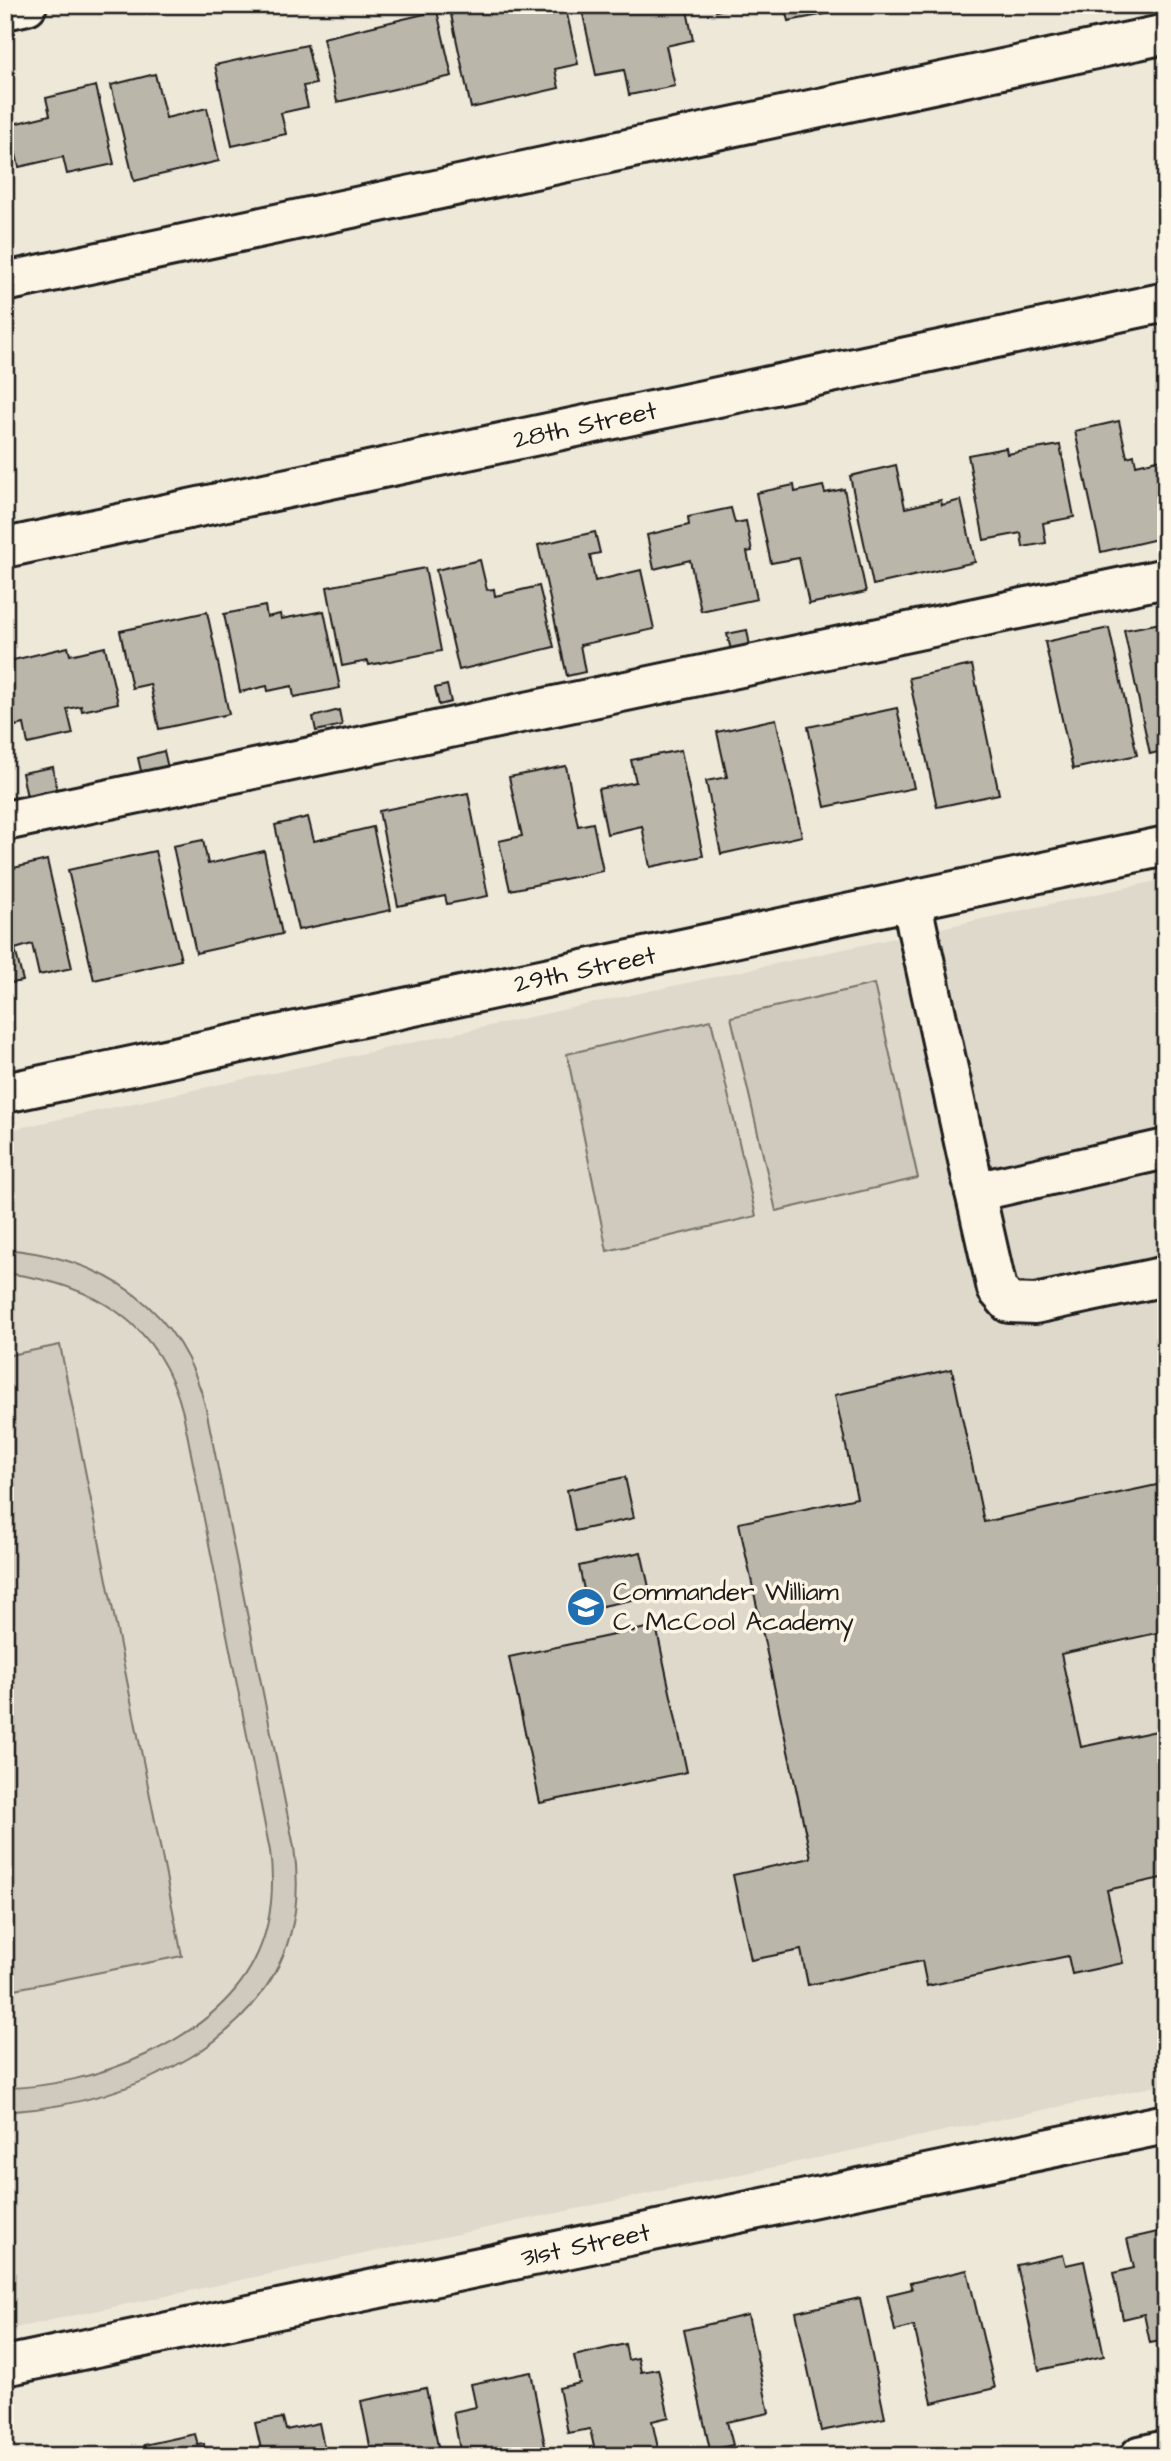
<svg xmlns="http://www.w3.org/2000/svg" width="1171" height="2461" font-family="'Architects Daughter',sans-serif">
<rect width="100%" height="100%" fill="#eee8d9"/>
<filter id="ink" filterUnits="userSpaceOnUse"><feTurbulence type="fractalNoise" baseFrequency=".0143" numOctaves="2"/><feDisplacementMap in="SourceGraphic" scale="14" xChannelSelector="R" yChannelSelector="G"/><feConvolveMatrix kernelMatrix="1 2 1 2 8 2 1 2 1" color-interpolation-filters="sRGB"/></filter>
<g filter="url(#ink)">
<polygon fill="#ded9cb" points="1166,879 1166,2084 5,2330 5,1131"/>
<g fill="#cfcabd" stroke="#76736c" stroke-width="2">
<polygon points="874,984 918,1178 776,1211 731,1017"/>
<polygon points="711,1020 756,1216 607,1251 567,1054"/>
<path d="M 5,1249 C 106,1258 182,1308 206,1409 L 294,1847 C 297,1868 298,1889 295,1911 C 277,2041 130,2103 14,2111 L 5,2111 L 5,2088 C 91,2087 213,2042 254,1961 C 272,1926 275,1890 270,1851 L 183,1413 C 160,1322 94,1284 5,1273 Z"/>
<polygon points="60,1345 182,1956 5,1991 5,1356"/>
</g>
<g fill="#bab6aa" stroke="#1c1c1c" stroke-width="2">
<polygon points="472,5 498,5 500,13 533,6 534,9 552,5 565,5 578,64 555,69 559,88 471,108 450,10"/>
<polygon points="581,5 686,5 693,40 666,46 675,86 629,95 624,70 596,75"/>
<polygon points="715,5 743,5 716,11"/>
<polygon points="784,5 829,5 831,13 788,21"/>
<polygon points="437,11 452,76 337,102 323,38"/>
<polygon points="307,45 316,84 303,86 308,107 281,113 286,134 232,146 215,65"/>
<polygon points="155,74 166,118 207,108 219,161 134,181 111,85"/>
<polygon points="96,86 114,164 67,174 63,157 19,167 9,125 50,115 46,98"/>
<polygon points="1119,421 1127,457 1134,455 1136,465 1166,458 1166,537 1101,552 1075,431"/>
<polygon points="1060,445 1074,517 1043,523 1046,543 1023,547 1021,533 984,540 968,455 1006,448 1007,454"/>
<polygon points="896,465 905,508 941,500 942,505 961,500 975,562 873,585 850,476"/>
<polygon points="794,485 795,492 823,486 825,493 844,489 866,592 809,604 799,558 771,563 756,493"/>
<polygon points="731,508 735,523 746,521 752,551 747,552 757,599 701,611 690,560 654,569 647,535 689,525 688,517"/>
<polygon points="595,532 600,553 590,555 595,581 641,570 654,629 580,645 585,672 567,676 538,545"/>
<polygon points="480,560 487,590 494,589 495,596 539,586 554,647 459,670 436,570"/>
<polygon points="425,568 441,651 369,665 368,661 342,666 327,587"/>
<polygon points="265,606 267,617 280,614 281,619 324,611 340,688 294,697 292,686 268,691 267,686 240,692 224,614"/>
<polygon points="207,612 229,714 159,729 150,684 132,688 120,631"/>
<polygon points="1166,622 1166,750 1150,754 1124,630"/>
<polygon points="1109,628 1137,755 1073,769 1045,642"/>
<polygon points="747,630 750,646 731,650 727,634"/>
<polygon points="68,647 70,655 105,647 118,703 82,711 81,706 67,709 73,734 28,744 24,724 15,726 5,680 5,662"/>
<polygon points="972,665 999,794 937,807 909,678"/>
<polygon points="447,685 451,702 439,705 435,688"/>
<polygon points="897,708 914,788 825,807 808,727"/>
<polygon points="339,710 342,725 316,731 313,717"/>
<polygon points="776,719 802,836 721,854 706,781 727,777 717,732"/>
<polygon points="681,750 703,856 650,867 642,826 607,834 598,789 636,782 631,760"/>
<polygon points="164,751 168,768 142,775 138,758"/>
<polygon points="566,766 578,826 593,823 603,871 510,890 499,841 522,836 509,777"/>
<polygon points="53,767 57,792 27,797 22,773"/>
<polygon points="468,793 488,896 447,904 445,896 398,906 379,811"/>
<polygon points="308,817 314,841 373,827 391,910 298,930 275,825"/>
<polygon points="203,840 208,864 264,851 282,934 196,953 173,846"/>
<polygon points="155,851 181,960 94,980 68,870"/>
<polygon points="47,860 72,968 39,975 32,944 15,949 23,981 5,984 5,870"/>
<polygon points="952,1369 984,1522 1166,1483 1166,1631 1061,1654 1081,1747 1166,1729 1166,1877 1107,1890 1123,1963 1072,1974 1068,1956 927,1986 922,1961 808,1985 801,1950 751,1960 733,1875 811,1858 739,1523 857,1498 835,1395"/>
<polygon points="625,1477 634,1518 575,1531 567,1490"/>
<polygon points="641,1552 651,1596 588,1609 579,1566"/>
<polygon points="656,1626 687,1772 540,1803 509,1657"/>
<polygon points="1166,2230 1166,2340 1150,2343 1144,2314 1123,2319 1113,2273 1134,2268 1127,2239"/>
<polygon points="1063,2255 1066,2265 1084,2261 1104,2356 1039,2370 1017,2265"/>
<polygon points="967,2270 995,2388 932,2403 914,2326 895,2331 887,2295 912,2289 910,2283"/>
<polygon points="860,2298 885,2418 821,2431 796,2312"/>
<polygon points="748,2315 769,2413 727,2422 733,2445 710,2450 684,2330"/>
<polygon points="625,2344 628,2360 638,2358 641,2372 658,2369 669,2417 652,2421 658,2448 621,2456 596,2456 590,2429 568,2433 559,2388 580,2383 574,2356"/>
<polygon points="531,2372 547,2456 461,2456 453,2412 476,2407 471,2384"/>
<polygon points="426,2388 440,2456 372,2456 361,2401"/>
<polygon points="283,2418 286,2430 319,2423 326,2456 238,2456 237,2454 261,2449 255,2423"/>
<polygon points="195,2434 198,2445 204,2444 205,2451 215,2449 216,2456 146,2456 144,2445"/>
</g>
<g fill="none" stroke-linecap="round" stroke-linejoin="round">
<defs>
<g id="minor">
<polyline points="5,10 27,5"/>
<polyline points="5,282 1166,34"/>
<path id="s1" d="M 5,548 L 1166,302"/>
<polyline points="5,821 1166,578"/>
<polyline points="911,900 975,1192 1166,1149"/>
<path id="s2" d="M 5,1093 L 1166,846"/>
<polyline points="975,1192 997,1289 1009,1303 1035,1304 1166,1276"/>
<path id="s3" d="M 5,2366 L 1166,2124"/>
<polyline points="1140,2456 1166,2450"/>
</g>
</defs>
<use href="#minor" stroke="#1c1c1c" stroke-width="44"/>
<use href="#minor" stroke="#fcf5e5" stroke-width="38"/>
</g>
</g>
<defs>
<symbol id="school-disc" viewBox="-11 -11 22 22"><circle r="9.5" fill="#1f6fb2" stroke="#fcf5e5"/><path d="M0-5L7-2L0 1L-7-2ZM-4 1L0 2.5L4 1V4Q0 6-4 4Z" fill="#fff"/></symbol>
</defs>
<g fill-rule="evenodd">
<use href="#school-disc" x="564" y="1585" width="44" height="44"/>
</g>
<g text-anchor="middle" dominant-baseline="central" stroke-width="7" stroke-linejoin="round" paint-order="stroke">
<g font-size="26" fill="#1c1c1c" stroke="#fcf5e5">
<text stroke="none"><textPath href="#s1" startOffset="593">28th Street</textPath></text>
<text stroke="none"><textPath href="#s2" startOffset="593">29th Street</textPath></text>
<text stroke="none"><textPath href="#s3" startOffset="593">31st Street</textPath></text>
</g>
<g font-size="26" fill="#1c1c1c" stroke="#fcf5e5" text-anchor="start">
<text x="613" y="1592">Commander William<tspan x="613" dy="30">C. McCool Academy</tspan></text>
</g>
</g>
<rect width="1171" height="2461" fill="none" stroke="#fcf5e5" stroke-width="28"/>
<rect x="14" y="14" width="1143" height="2433" fill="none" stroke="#1c1c1c" stroke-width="2.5" filter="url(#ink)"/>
</svg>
